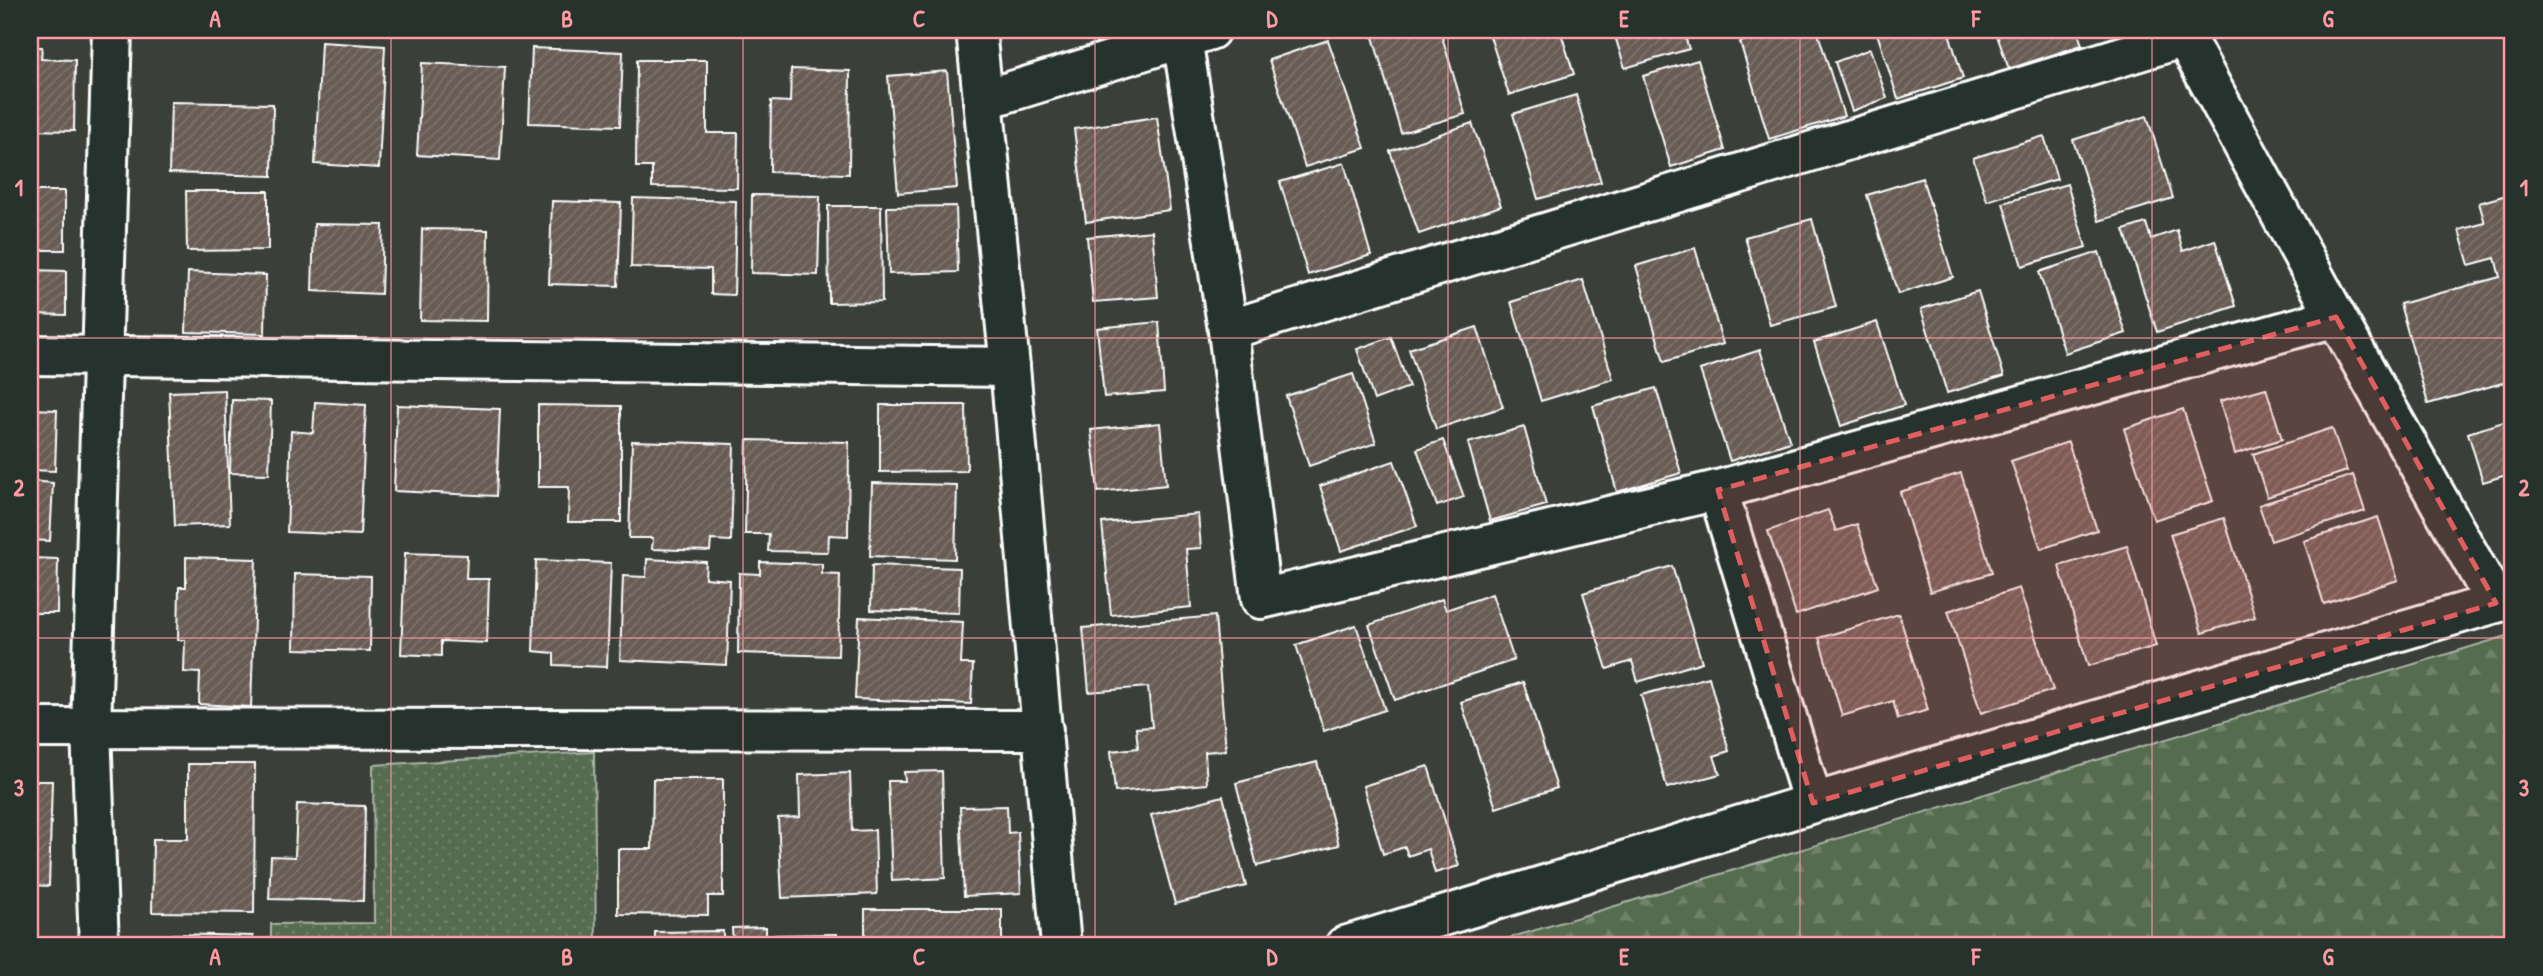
<svg xmlns="http://www.w3.org/2000/svg" width="2543" height="976" font-family="'Patrick Hand',sans-serif">
<defs>
<pattern id="forest-firs" width="22" height="20" patternUnits="userSpaceOnUse" patternTransform="scale(1.75)"><rect width="22" height="20" fill="#576c50"/><path d="M5 1l3.5 6h-7zM16 11l3.5 6h-7z" fill="#70826a"/></pattern>
<pattern id="park-dots" width="8" height="8" patternUnits="userSpaceOnUse" patternTransform="scale(1.75)"><rect width="8" height="8" fill="#576c50"/><path d="M2 2h.1M6 6h.1" fill="none" stroke="#70826a" stroke-width="1.8" stroke-linecap="round"/></pattern>
<pattern id="building-hatch" width="6" height="6" patternUnits="userSpaceOnUse" patternTransform="scale(1.75)"><rect width="6" height="6" fill="#675c55"/><path d="M-1 1l2-2M0 6l6-6M5 7l2-2" fill="none" stroke="#7e746e"/></pattern>
</defs>
<rect width="100%" height="100%" fill="#3a3f39"/>
<filter id="ink" filterUnits="userSpaceOnUse"><feTurbulence type="fractalNoise" baseFrequency=".0143" numOctaves="2"/><feDisplacementMap in="SourceGraphic" scale="14" xChannelSelector="R" yChannelSelector="G"/><feConvolveMatrix kernelMatrix="1 2 1 2 8 2 1 2 1" color-interpolation-filters="sRGB"/></filter>
<g filter="url(#ink)">
<polygon fill="url(#forest-firs)" stroke="#abb6a8" stroke-width="2" points="2513,634 2513,946 1483,946"/>
<polygon fill="url(#park-dots)" stroke="#abb6a8" stroke-width="2" points="594,752 596,946 271,946 271,924 374,923 373,765"/>
<g fill="url(#building-hatch)" stroke="#fff" stroke-width="2">
<polygon points="1014,30 1060,30 1060,33 1014,37"/>
<polygon points="1396,30 1440,30 1465,114 1401,133 1373,37"/>
<polygon points="1488,30 1560,30 1574,74 1509,95"/>
<polygon points="1613,30 1683,30 1689,49 1625,68"/>
<polygon points="1783,30 1817,30 1844,116 1769,139 1740,42"/>
<polygon points="1876,30 1948,30 1963,78 1898,99"/>
<polygon points="1995,30 2077,30 2082,45 2009,69"/>
<polygon points="1328,40 1365,148 1305,167 1269,60"/>
<polygon points="321,42 385,46 379,168 315,164"/>
<polygon points="30,47 42,47 41,59 75,60 74,131 30,130"/>
<polygon points="532,48 623,52 620,126 529,123"/>
<polygon points="1870,49 1887,98 1852,111 1835,62"/>
<polygon points="637,60 707,60 707,133 738,133 737,188 652,187 652,167 636,167"/>
<polygon points="1698,60 1725,150 1671,167 1643,76"/>
<polygon points="422,63 505,67 500,160 417,155"/>
<polygon points="791,69 850,71 849,174 770,172 771,101 790,102"/>
<polygon points="947,71 957,188 898,193 888,76"/>
<polygon points="1576,95 1601,182 1538,199 1513,114"/>
<polygon points="171,102 273,104 272,176 169,173"/>
<polygon points="2147,116 2173,198 2099,221 2073,140"/>
<polygon points="1157,117 1170,210 1086,222 1074,129"/>
<polygon points="1472,123 1501,206 1419,234 1390,151"/>
<polygon points="2044,136 2057,179 1987,201 1973,158"/>
<polygon points="1344,163 1371,255 1308,275 1280,182"/>
<polygon points="1922,178 1953,277 1898,294 1867,195"/>
<polygon points="2067,184 2086,247 2022,266 2003,203"/>
<rect x="30" y="191" width="35" height="59"/>
<polygon points="186,191 268,191 268,250 187,251"/>
<polygon points="2513,193 2513,380 2428,404 2400,304 2500,277 2495,258 2469,265 2459,230 2485,223 2479,203"/>
<polygon points="752,195 820,196 818,275 751,273"/>
<polygon points="633,198 736,201 734,295 711,294 711,269 631,267"/>
<polygon points="552,201 621,203 618,286 549,284"/>
<polygon points="828,206 881,206 882,302 829,303"/>
<polygon points="956,206 958,272 889,274 887,207"/>
<polygon points="1812,219 1836,307 1770,325 1745,237"/>
<polygon points="2146,223 2151,239 2177,230 2183,251 2215,240 2236,306 2157,332 2124,230"/>
<polygon points="314,224 383,225 381,294 312,291"/>
<polygon points="422,229 488,230 487,321 420,320"/>
<polygon points="1152,231 1158,297 1093,302 1087,237"/>
<polygon points="1695,248 1723,344 1664,362 1636,266"/>
<polygon points="2099,252 2126,333 2065,353 2039,272"/>
<polygon points="30,270 66,271 66,315 30,314"/>
<polygon points="188,272 266,275 265,334 186,332"/>
<polygon points="1583,280 1613,379 1541,401 1511,302"/>
<polygon points="1978,291 2004,376 1947,393 1921,309"/>
<polygon points="1159,322 1164,392 1104,397 1097,328"/>
<polygon points="1877,322 1904,405 1841,426 1814,342"/>
<polygon points="1477,327 1503,407 1436,429 1409,349"/>
<polygon points="1391,337 1409,387 1374,400 1357,349"/>
<polygon points="1760,350 1790,442 1730,461 1700,370"/>
<polygon points="1353,374 1376,443 1309,466 1286,396"/>
<polygon points="1656,388 1681,473 1617,492 1593,406"/>
<polygon points="2266,388 2282,439 2235,454 2220,401"/>
<polygon points="225,390 230,524 175,526 169,392"/>
<polygon points="232,400 271,401 269,474 230,473"/>
<polygon points="315,402 366,405 360,535 287,532 291,431 313,433"/>
<polygon points="397,405 500,409 496,496 394,491"/>
<polygon points="538,405 621,406 621,522 568,522 569,487 538,487"/>
<polygon points="880,405 966,405 967,471 880,472"/>
<polygon points="30,409 57,410 55,471 30,470"/>
<polygon points="2183,409 2213,501 2154,520 2124,429"/>
<polygon points="2513,419 2513,473 2483,482 2468,433"/>
<polygon points="1160,423 1166,485 1098,492 1091,430"/>
<polygon points="1524,427 1546,505 1490,521 1468,443"/>
<polygon points="2332,428 2347,471 2267,497 2253,454"/>
<polygon points="747,440 849,442 848,536 829,535 828,552 768,551 769,534 745,534"/>
<polygon points="1443,440 1464,497 1437,506 1417,449"/>
<polygon points="632,441 734,444 731,541 711,540 710,551 652,549 653,538 629,538"/>
<polygon points="2068,442 2097,530 2041,549 2011,461"/>
<polygon points="1394,461 1417,526 1341,551 1320,486"/>
<polygon points="1961,473 1992,573 1930,592 1900,492"/>
<polygon points="2353,475 2365,511 2271,541 2259,505"/>
<polygon points="30,481 53,483 50,541 30,540"/>
<polygon points="872,483 957,485 955,559 870,556"/>
<polygon points="1828,510 1836,531 1857,524 1878,587 1796,615 1768,531"/>
<polygon points="1198,514 1201,548 1186,549 1191,607 1111,615 1102,523"/>
<polygon points="2378,517 2398,580 2324,604 2304,541"/>
<polygon points="2224,518 2255,617 2202,633 2170,534"/>
<polygon points="2127,546 2156,646 2088,666 2059,566"/>
<polygon points="405,553 467,555 466,579 489,579 487,643 441,641 441,656 401,654"/>
<polygon points="186,557 256,559 251,707 199,704 200,673 184,672 185,640 178,640 179,587 186,587"/>
<polygon points="30,558 58,559 57,613 30,613"/>
<polygon points="647,559 706,562 705,578 730,580 727,665 620,660 623,576 646,577"/>
<polygon points="536,560 611,563 607,667 554,665 554,653 533,651"/>
<polygon points="760,562 822,564 822,574 840,575 838,656 738,653 739,573 760,574"/>
<polygon points="872,565 960,568 959,613 871,610"/>
<polygon points="1672,566 1702,662 1638,682 1632,661 1607,669 1583,593"/>
<polygon points="295,574 371,576 370,651 294,649"/>
<polygon points="2019,588 2053,690 1981,713 1948,611"/>
<polygon points="1492,594 1514,660 1395,700 1369,625 1442,599 1446,610"/>
<polygon points="1899,614 1928,710 1898,719 1893,701 1842,716 1819,638"/>
<polygon points="1215,616 1226,750 1205,752 1207,784 1115,792 1111,751 1138,748 1136,728 1152,727 1148,687 1089,692 1083,628"/>
<polygon points="859,617 963,622 961,664 973,664 971,704 855,699"/>
<polygon points="1356,625 1385,710 1324,731 1296,645"/>
<polygon points="1709,677 1729,751 1714,756 1720,774 1667,788 1641,695"/>
<polygon points="1523,682 1557,788 1496,808 1461,702"/>
<polygon points="1317,762 1339,845 1257,866 1236,783"/>
<polygon points="188,764 255,764 254,913 152,912 153,839 188,839"/>
<polygon points="1428,766 1459,866 1435,873 1428,849 1408,856 1405,847 1383,854 1363,786"/>
<polygon points="942,771 945,878 892,881 888,781 905,781 904,772"/>
<polygon points="850,773 852,831 875,830 877,894 782,898 778,818 800,817 799,775"/>
<polygon points="653,779 723,779 723,896 708,896 708,915 618,914 618,849 652,849"/>
<polygon points="30,781 52,781 49,886 30,885"/>
<polygon points="1223,796 1246,886 1175,904 1151,815"/>
<polygon points="297,804 365,806 363,901 269,899 271,856 295,857"/>
<polygon points="1007,806 1008,833 1018,832 1021,893 964,896 960,807"/>
<rect x="865" y="909" width="137" height="37"/>
<polygon points="766,927 766,946 733,946 732,928"/>
<polygon points="723,931 723,946 655,946 655,932"/>
<polygon points="173,934 253,936 253,946 173,946"/>
<polygon points="837,934 838,946 775,946 775,935"/>
</g>
<g fill="none" stroke-linecap="round" stroke-linejoin="round">
<defs>
<g id="minor">
<polyline points="976,30 1010,367 1061,946"/>
<polyline points="2181,30 2336,317 2496,603"/>
<polyline points="1182,38 1228,330 1261,599 1718,490 2336,317"/>
<polyline points="983,100 1210,30"/>
<polyline points="1228,330 2185,37"/>
<polyline points="30,355 1010,367"/>
<polyline points="1718,490 1813,803"/>
<polyline points="30,728 1043,730"/>
<polyline points="99,946 91,729 112,30"/>
<polyline points="1345,946 1813,803 2513,598"/>
</g>
</defs>
<use href="#minor" stroke="#fff" stroke-width="44"/>
<use href="#minor" stroke="#26332d" stroke-width="38"/>
</g>
</g>
<path fill="#e05e5e" fill-opacity="0.2" stroke="#e05e5e" stroke-width="5" stroke-dasharray="14 9" stroke-linejoin="round" d="M 2336,317 L 2496,603 L 1813,803 L 1718,490 Z"/>
<path fill="none" stroke="#ff9aa2" stroke-width="2" stroke-opacity="0.55" d="M 391,30 L 391,946M 743,30 L 743,946M 1095,30 L 1095,946M 1448,30 L 1448,946M 1800,30 L 1800,946M 2152,30 L 2152,946M 30,338 L 2513,338M 30,638 L 2513,638"/>
<rect width="2543" height="976" fill="none" stroke="#26332d" stroke-width="77"/>
<rect x="38" y="38" width="2466" height="899" fill="none" stroke="#ff9aa2" stroke-width="2.5"/>
<g font-size="23" text-anchor="middle" font-weight="bold" fill="#ff9aa2">
<text x="215" y="27">A</text>
<text x="567" y="27">B</text>
<text x="919" y="27">C</text>
<text x="1272" y="27">D</text>
<text x="1624" y="27">E</text>
<text x="1976" y="27">F</text>
<text x="2328" y="27">G</text>
<text x="19" y="196">1</text>
<text x="2524" y="196">1</text>
<text x="19" y="496">2</text>
<text x="2524" y="496">2</text>
<text x="19" y="796">3</text>
<text x="2524" y="796">3</text>
<text x="215" y="965">A</text>
<text x="567" y="965">B</text>
<text x="919" y="965">C</text>
<text x="1272" y="965">D</text>
<text x="1624" y="965">E</text>
<text x="1976" y="965">F</text>
<text x="2328" y="965">G</text>
</g>
</svg>
